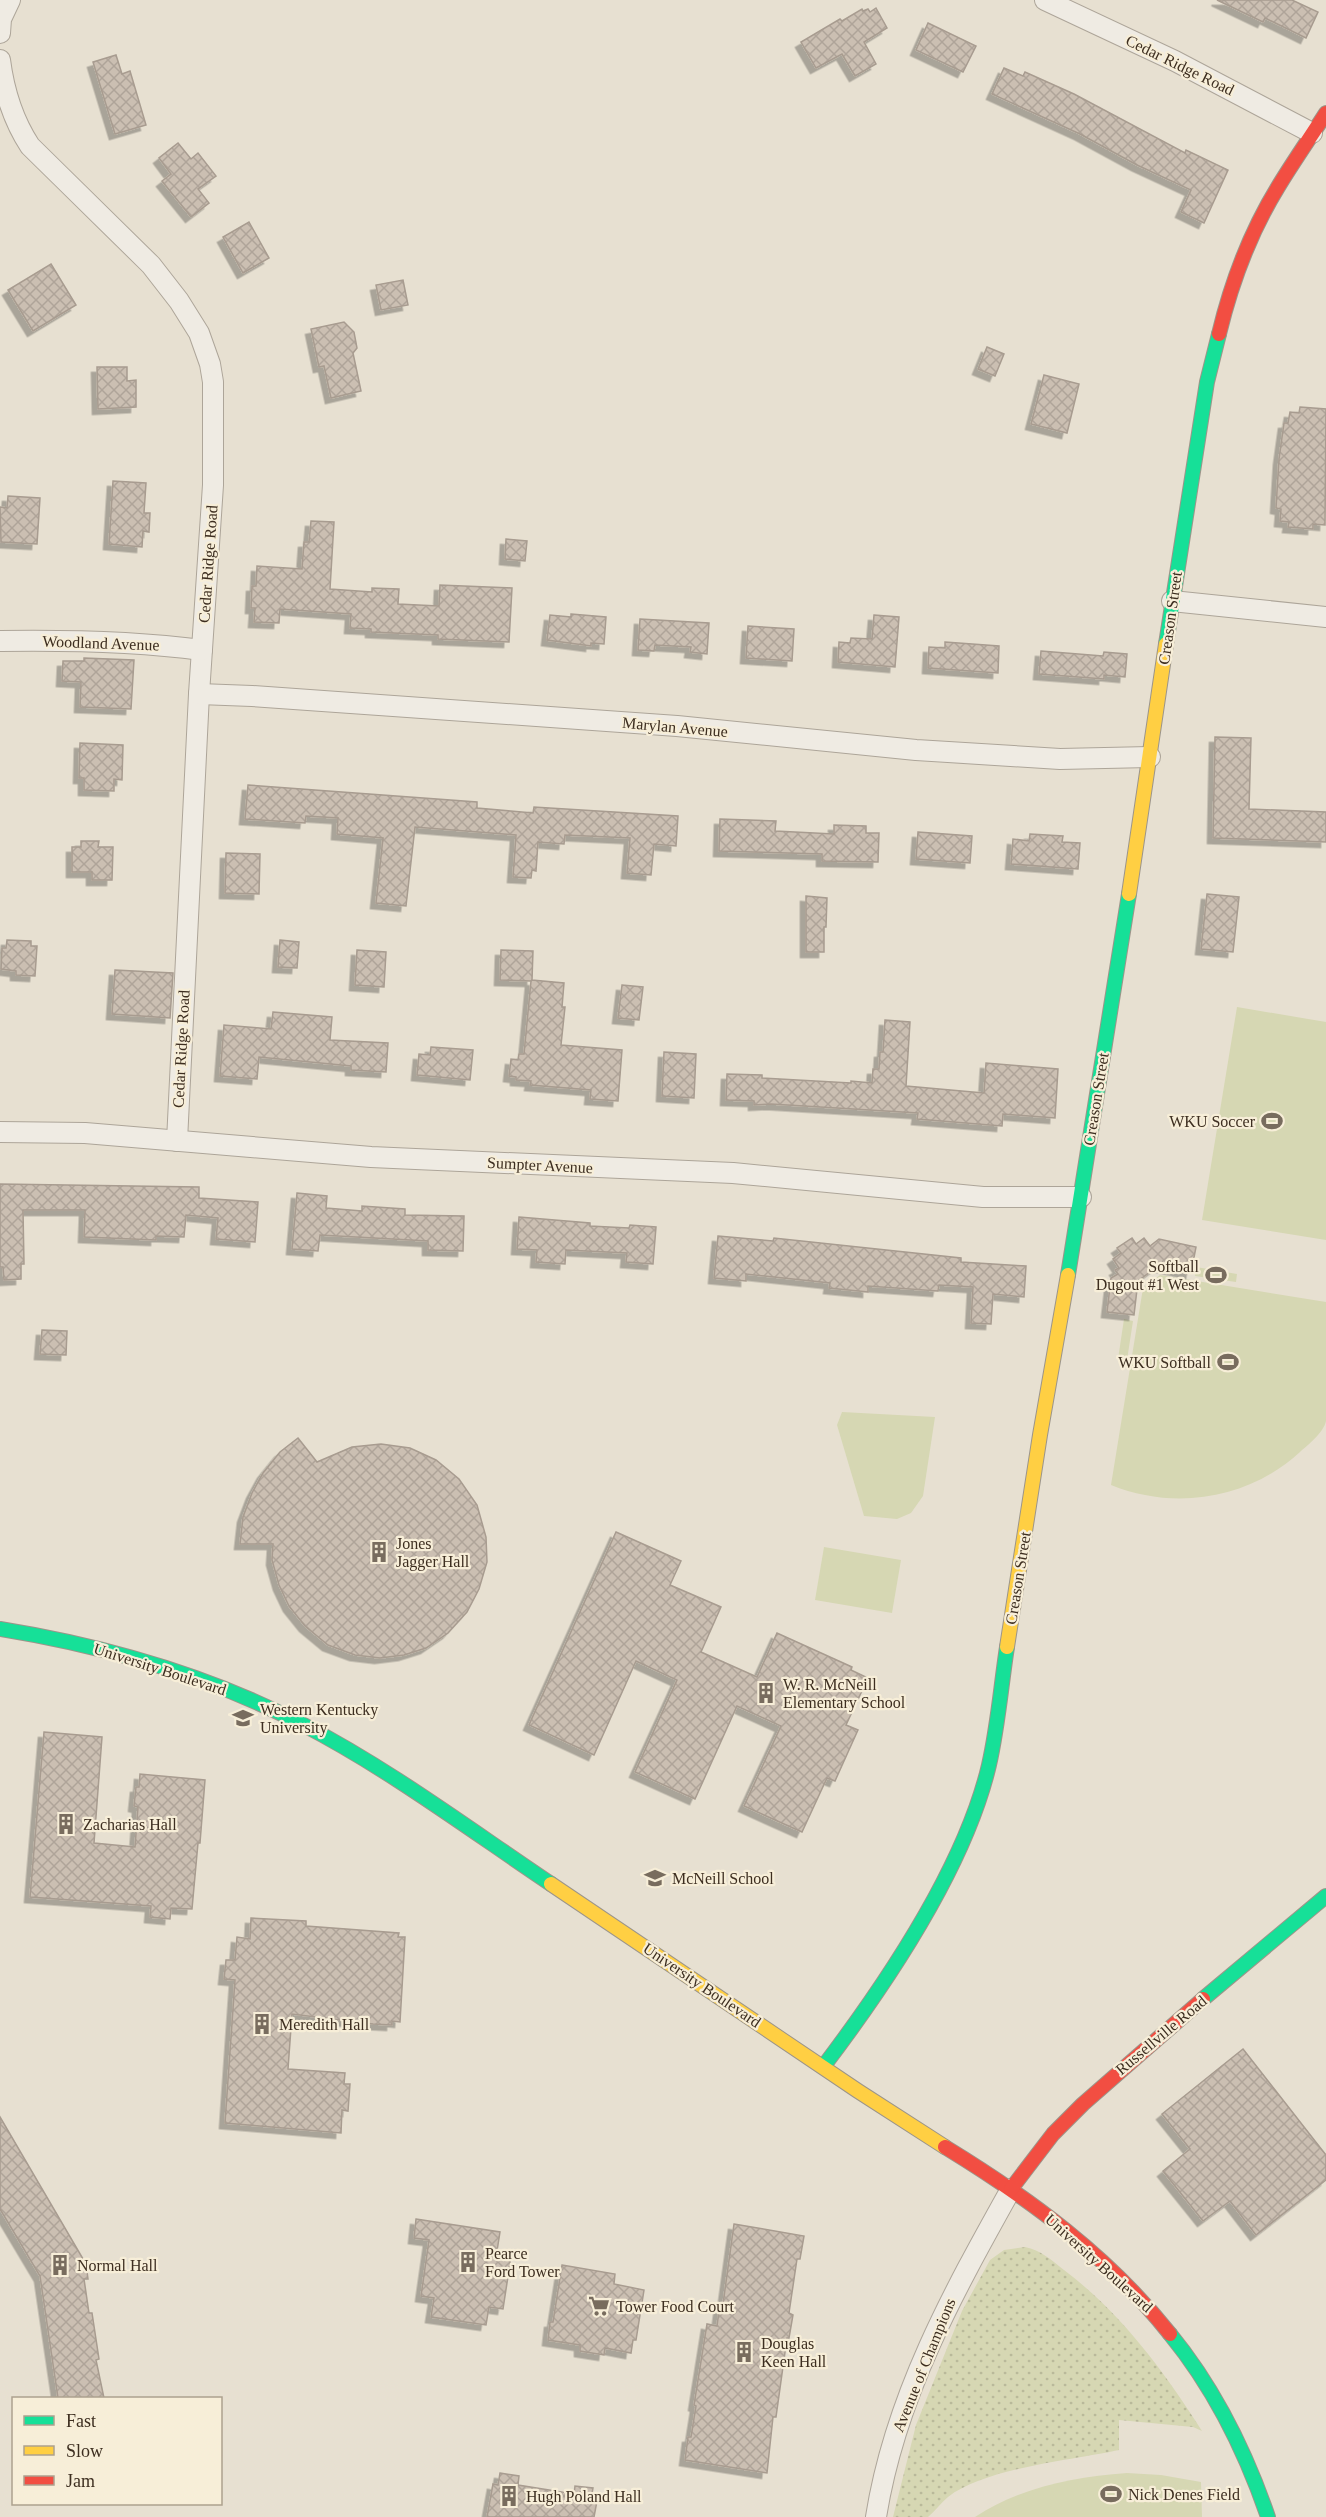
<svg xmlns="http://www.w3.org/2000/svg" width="1326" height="2517" font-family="'Times New Roman',serif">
<defs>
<pattern id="grass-dots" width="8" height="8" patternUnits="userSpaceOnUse" patternTransform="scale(1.5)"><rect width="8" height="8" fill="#d6d7b3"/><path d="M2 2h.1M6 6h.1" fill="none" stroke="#b9b99a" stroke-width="1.8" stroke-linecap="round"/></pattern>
<pattern id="building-cross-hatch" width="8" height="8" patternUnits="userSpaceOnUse" patternTransform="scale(1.5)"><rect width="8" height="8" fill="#cbbfb2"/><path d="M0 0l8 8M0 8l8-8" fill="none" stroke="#afa499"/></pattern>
<filter id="shadow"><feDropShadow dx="-5.5" dy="5.5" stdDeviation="0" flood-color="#0004"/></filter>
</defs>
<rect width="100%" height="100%" fill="#e7e0d1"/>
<path fill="url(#grass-dots)" d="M 1025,2247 C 1041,2250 1051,2260 1064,2270 C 1121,2313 1164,2371 1202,2431 L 1193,2427 L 1119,2420 L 1119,2450 C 1073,2460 985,2468 948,2497 C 941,2503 935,2511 928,2517 L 893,2517 L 916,2425 L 962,2311 L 990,2260 L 1004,2250 Z"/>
<g fill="#d6d7b3">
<polygon points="1237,1007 1326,1022 1326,1240 1202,1220"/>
<polygon points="1196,1267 1237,1274 1236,1282 1195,1276"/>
<path d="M 1160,1275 L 1326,1302 C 1326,1331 1326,1360 1326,1389 C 1326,1399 1326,1411 1326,1421 C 1324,1432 1308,1445 1300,1452 C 1249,1499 1175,1511 1111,1485 L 1143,1288 Z"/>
<polygon points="1124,1319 1133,1321 1127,1360 1118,1359"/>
<polygon points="842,1412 935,1417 923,1496 911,1513 897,1519 864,1516 837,1425"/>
<polygon points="824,1547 901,1560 892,1613 815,1600"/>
<path d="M 1127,2473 L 1161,2475 L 1201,2482 L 1202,2517 L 975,2517 C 1021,2487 1073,2477 1127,2473 Z"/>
</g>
<g fill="url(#building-cross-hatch)" stroke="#a89c90" stroke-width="1.5" filter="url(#shadow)">
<polygon points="1217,0 1292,0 1318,12 1306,38 1265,18 1263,22"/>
<polygon points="876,8 887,28 864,42 876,64 855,76 842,54 816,68 801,42 840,19 842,21 862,9 863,11 868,9 870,12"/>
<polygon points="928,23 976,46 963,72 916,50"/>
<polygon points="116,55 122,74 130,71 146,125 115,134 93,62"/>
<polygon points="1004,68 1023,76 1025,72 1074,94 1185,153 1186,150 1228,170 1204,223 1181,212 1191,190 1137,165 1080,134 992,94"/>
<polygon points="178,143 191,159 198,153 216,176 198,189 209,203 191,217 162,181 171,174 159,158"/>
<polygon points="249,222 269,258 243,273 223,237"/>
<polygon points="51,264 76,305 33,331 8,290"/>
<polygon points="403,280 408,305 381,310 376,285"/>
<polygon points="344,322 354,332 357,348 353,353 361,391 331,398 324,366 319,367 311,329"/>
<polygon points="987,347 1004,354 995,376 978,369"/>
<polygon points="97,367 127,367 127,381 136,380 136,407 98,409"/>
<polygon points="1044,375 1079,384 1067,433 1031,424"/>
<polygon points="1300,407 1326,409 1325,525 1313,524 1313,529 1288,527 1289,522 1280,521 1281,509 1276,508 1279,459 1284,423 1288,423 1290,412 1299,413"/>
<polygon points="113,481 146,483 144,513 150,513 149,532 143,531 142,547 109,544"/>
<polygon points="8,496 40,498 37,544 1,542 0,507 7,508"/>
<polygon points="311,521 334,522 330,589 372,592 372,588 399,589 398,604 439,606 440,585 512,588 509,642 438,639 438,635 371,632 371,629 350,628 351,614 280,609 279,623 254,622 255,608 251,608 252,586 256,586 257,566 302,569 304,542 309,542"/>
<polygon points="506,539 527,541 525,561 505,559"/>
<polygon points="571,614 606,617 604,644 591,643 591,646 547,640 550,615 571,617"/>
<polygon points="874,615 899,617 895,667 838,662 839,642 850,643 851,638 872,639"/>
<polygon points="640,619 709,623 707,654 690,652 691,647 655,645 654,651 638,650"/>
<polygon points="748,626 794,629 792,661 746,658"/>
<polygon points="945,642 999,646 998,673 928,668 929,647 945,648"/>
<polygon points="1041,651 1103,656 1104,652 1127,654 1125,677 1104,675 1104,679 1039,674"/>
<polygon points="84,658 134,660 131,709 80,707 81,682 62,681 63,661 84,661"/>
<polygon points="1215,737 1251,738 1249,809 1326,812 1326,842 1213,838"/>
<polygon points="80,743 123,745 122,780 114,779 114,791 84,790 84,778 79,778"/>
<polygon points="248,785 477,802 477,808 533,813 534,807 678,816 676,846 654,844 651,875 627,873 630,838 565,835 564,844 538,842 536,871 532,870 531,878 513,877 516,835 415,827 406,906 376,903 383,838 337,834 338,818 306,816 305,823 245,819"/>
<polygon points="720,819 776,821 775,831 795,832 834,834 834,825 866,826 866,833 879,833 878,862 822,861 822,854 719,851"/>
<polygon points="918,832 972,836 970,863 916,859"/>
<polygon points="1030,834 1063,836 1062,842 1080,843 1078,869 1011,864 1013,839 1029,841"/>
<polygon points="81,841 99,841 98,847 113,847 112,880 92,880 92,872 72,872 72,847 81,847"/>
<polygon points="226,853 260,854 259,894 225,893"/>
<polygon points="1207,894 1239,897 1233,952 1201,949"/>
<polygon points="806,896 827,898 826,927 824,927 824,952 806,952"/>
<polygon points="7,940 31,941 31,946 37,946 35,976 16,975 16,971 1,969 2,948 6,948"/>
<polygon points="280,940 299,942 297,968 278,967"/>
<polygon points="357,950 386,952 384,987 355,985"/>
<polygon points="501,950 533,951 532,980 564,983 562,1007 565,1007 561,1045 622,1050 618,1101 590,1099 591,1090 530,1085 531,1081 516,1080 516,1077 509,1076 511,1059 518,1060 519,1054 524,1054 531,981 500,980"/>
<polygon points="115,970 173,973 170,1018 112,1014"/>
<polygon points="622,985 643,987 639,1020 618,1018"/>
<polygon points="273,1012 332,1017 330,1040 388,1043 386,1072 351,1070 351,1066 259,1057 257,1079 220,1076 224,1025 271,1029"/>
<polygon points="885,1020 910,1022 906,1086 984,1093 986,1063 1058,1069 1055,1118 1003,1114 1002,1126 917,1119 918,1113 771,1104 754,1105 754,1101 726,1100 727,1074 762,1075 762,1078 851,1083 851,1081 872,1083 873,1069 879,1069 880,1052 883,1052"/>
<polygon points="431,1047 473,1050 470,1080 417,1075 419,1054 430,1055"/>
<polygon points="664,1052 696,1054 694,1098 662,1096"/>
<polygon points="0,1184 199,1187 199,1198 258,1202 255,1242 216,1239 218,1218 186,1215 184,1237 156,1236 156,1240 84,1237 85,1210 23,1210 24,1264 21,1264 21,1279 4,1280 3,1267 0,1267"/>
<polygon points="297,1193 327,1196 326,1208 362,1211 362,1206 405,1209 405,1215 464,1216 463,1251 428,1250 428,1241 320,1235 318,1251 292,1249"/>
<polygon points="519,1217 590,1223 590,1226 629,1228 630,1225 656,1227 653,1264 626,1262 627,1253 566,1250 565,1264 536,1262 537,1250 517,1249"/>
<polygon points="718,1236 773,1241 774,1238 961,1258 961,1262 1026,1266 1024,1297 993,1294 991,1324 971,1323 973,1287 939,1285 938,1291 868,1286 868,1292 829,1288 830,1283 746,1274 746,1281 714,1278"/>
<polygon points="1132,1238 1136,1244 1144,1238 1150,1246 1159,1239 1196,1247 1191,1273 1158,1266 1138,1281 1134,1315 1107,1312 1111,1278 1118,1274 1115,1270 1119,1268 1113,1259 1121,1253 1117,1248"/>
<polygon points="42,1330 67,1331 66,1355 40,1354"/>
<polygon points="298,1438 317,1462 352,1447 381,1444 410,1448 436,1460 459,1479 477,1505 486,1537 487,1562 479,1589 467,1612 448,1633 426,1648 404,1655 380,1658 355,1655 328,1645 305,1626 289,1606 279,1585 272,1560 273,1544 240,1544 243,1517 252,1493 263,1473 280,1452"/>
<polygon points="616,1532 681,1561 670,1585 721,1607 701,1652 757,1677 777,1633 852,1667 851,1670 868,1678 846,1725 858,1730 835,1781 827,1778 802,1832 744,1806 781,1726 737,1706 695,1799 635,1772 677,1680 636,1661 594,1755 529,1725"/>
<polygon points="44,1732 102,1737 94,1843 135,1847 138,1807 134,1806 136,1787 139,1787 140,1774 205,1780 200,1843 198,1843 192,1909 171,1908 170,1919 150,1917 151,1906 30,1897"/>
<polygon points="251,1918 306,1921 306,1926 399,1933 398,1937 405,1937 400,2022 392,2021 392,2025 373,2024 292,2014 288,2069 345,2073 344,2084 350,2084 348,2111 342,2110 341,2133 225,2123 235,1980 224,1979 226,1960 235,1960 237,1937 250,1939"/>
<polygon points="1243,2049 1326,2155 1326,2180 1256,2235 1230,2201 1203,2221 1163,2171 1190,2149 1162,2114"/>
<polygon points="0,2117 86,2264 88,2279 84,2279 89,2313 92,2313 99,2359 96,2360 104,2398 58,2398 40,2276 0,2209"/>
<polygon points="416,2219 500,2232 497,2251 511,2253 509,2270 503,2309 489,2307 486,2325 431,2317 434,2298 421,2296 429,2240 414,2238"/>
<polygon points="734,2224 804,2236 800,2259 797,2259 789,2313 793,2315 789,2338 787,2338 776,2417 773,2417 767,2473 685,2460 688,2437 691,2437 696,2406 694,2405 707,2324 717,2326 720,2303 723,2304"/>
<polygon points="562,2265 615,2274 614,2284 644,2290 636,2340 633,2340 631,2353 605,2348 604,2355 580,2351 580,2345 548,2340 550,2322 553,2322"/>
<polygon points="500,2473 519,2476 518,2485 574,2494 575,2486 593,2488 591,2499 597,2501 594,2517 487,2517 493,2484 498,2485"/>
</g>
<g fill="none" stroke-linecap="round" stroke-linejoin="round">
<defs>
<g id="street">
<polyline points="1045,0 1175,61 1312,133"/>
<polyline points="0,33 1,19 10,0"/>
<path d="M 0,60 C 4,91 13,120 30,146 L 151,265 L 179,301 L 199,333 L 210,364 L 213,382 L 213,485 L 199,694 L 177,1141"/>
<polyline points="1172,601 1326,617"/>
<path d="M 0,641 C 68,640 134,641 202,650"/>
<polyline points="199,694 252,696 677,726 916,750 1060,759 1150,757"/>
<polyline points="0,1132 85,1133 371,1157 733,1173 983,1197 1081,1197"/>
<path d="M 876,2517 C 895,2397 953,2293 1011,2189"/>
</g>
<g id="fast">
<polyline points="1166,644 1207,382 1219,334"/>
<polyline points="1068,1275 1129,894"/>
<path d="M 0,1629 C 105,1646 207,1675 302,1724 C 389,1769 469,1829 551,1884"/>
<polyline points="1203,1999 1326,1896"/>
<path d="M 823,2067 C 886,1984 965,1867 989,1765 C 998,1726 1001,1686 1007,1647"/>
<path d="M 1170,2334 C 1215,2389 1245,2450 1268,2517"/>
</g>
<g id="slow">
<polyline points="1129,894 1166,644"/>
<polyline points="1007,1647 1040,1435 1068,1275"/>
<polyline points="551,1884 858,2091 945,2147"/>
</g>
<g id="jam">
<path d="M 1219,334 C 1231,284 1251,231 1278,187 C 1293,162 1310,138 1326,113"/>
<path d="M 945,2147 C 1030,2199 1108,2256 1170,2334"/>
<polyline points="1011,2189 1053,2134 1083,2104 1203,1999"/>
</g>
</defs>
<use href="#street" stroke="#ada599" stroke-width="22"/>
<use href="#fast" stroke="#9c958a" stroke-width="16"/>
<use href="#slow" stroke="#9c958a" stroke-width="16"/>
<use href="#jam" stroke="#9c958a" stroke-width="16"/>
<use href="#street" stroke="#efebe3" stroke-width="20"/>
<use href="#fast" stroke="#16e098" stroke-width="14"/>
<use href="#slow" stroke="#ffcf43" stroke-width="14"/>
<use href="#jam" stroke="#f24e42" stroke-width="14"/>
</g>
<defs>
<symbol id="stadium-bare" viewBox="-9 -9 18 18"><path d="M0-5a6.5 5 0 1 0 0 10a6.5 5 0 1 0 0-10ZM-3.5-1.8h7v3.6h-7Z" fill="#786c5e" stroke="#f7eed8" stroke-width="2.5" paint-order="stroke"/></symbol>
<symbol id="building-bare" viewBox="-9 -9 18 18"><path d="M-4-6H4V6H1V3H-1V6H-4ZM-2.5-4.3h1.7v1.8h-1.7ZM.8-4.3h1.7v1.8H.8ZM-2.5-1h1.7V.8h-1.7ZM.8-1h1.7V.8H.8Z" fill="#786c5e" stroke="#f7eed8" stroke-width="2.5" paint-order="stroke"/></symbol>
<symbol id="university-bare" viewBox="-9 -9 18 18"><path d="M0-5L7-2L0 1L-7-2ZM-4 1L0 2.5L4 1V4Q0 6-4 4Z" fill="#786c5e" stroke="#f7eed8" stroke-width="2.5" paint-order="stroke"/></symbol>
<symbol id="school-bare" viewBox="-9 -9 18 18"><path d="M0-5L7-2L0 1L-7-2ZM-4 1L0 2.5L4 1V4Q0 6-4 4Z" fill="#786c5e" stroke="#f7eed8" stroke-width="2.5" paint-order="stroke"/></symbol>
<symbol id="supermarket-bare" viewBox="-9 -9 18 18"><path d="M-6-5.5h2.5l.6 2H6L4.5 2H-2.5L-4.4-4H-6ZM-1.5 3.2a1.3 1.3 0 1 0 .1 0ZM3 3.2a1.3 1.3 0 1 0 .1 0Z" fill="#786c5e" stroke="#f7eed8" stroke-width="2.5" paint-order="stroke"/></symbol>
</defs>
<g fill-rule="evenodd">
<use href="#stadium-bare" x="1257" y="1106" width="30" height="30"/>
<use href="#stadium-bare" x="1201" y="1260" width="30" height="30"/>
<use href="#stadium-bare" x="1213" y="1347" width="30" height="30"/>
<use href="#building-bare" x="364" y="1537" width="30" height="30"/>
<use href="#building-bare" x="751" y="1678" width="30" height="30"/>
<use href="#university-bare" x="228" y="1703" width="30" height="30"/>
<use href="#building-bare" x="51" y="1809" width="30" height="30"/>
<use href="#school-bare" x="640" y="1863" width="30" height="30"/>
<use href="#building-bare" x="247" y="2009" width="30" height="30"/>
<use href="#building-bare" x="453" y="2247" width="30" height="30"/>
<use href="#building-bare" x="45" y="2250" width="30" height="30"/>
<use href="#supermarket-bare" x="584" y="2291" width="30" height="30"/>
<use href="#building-bare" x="729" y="2337" width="30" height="30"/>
<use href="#stadium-bare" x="1096" y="2479" width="30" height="30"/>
<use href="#building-bare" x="494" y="2481" width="30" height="30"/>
</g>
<g text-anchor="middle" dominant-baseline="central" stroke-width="4.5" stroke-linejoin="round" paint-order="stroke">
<g font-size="16" fill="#3d2e20" stroke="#f7eed8">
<text transform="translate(1180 65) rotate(26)">Cedar Ridge Road</text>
<text transform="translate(208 564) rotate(-86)">Cedar Ridge Road</text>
<text transform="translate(1170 618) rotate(-82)">Creason Street</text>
<text transform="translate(101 643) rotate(2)">Woodland Avenue</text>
<text transform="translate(675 727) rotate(5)">Marylan Avenue</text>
<text transform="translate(181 1049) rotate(-87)">Cedar Ridge Road</text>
<text transform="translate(1096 1099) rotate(-81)">Creason Street</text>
<text transform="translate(540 1165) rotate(3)">Sumpter Avenue</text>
<text transform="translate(1018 1578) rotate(-81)">Creason Street</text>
<text transform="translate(160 1669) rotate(18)">University Boulevard</text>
<text transform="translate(702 1985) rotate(34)">University Boulevard</text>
<text transform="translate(1161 2035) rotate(-40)">Russellville Road</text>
<text transform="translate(1099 2263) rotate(42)">University Boulevard</text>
<text transform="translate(924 2365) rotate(-68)">Avenue of Champions</text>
</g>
<g font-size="16" fill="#3d2e20" stroke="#f7eed8" text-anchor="start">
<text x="1255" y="1121" text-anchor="end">WKU Soccer</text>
<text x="1199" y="1266" text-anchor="end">Softball<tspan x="1199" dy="18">Dugout #1 West</tspan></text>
<text x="1211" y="1362" text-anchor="end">WKU Softball</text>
<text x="396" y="1543">Jones<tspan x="396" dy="18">Jagger Hall</tspan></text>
<text x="783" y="1684">W. R. McNeill<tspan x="783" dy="18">Elementary School</tspan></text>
<text x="260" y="1709">Western Kentucky<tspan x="260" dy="18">University</tspan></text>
<text x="83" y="1824">Zacharias Hall</text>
<text x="672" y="1878">McNeill School</text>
<text x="279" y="2024">Meredith Hall</text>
<text x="485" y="2253">Pearce<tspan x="485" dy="18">Ford Tower</tspan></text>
<text x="77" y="2265">Normal Hall</text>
<text x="616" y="2306">Tower Food Court</text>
<text x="761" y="2343">Douglas<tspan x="761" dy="18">Keen Hall</tspan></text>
<text x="1128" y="2494">Nick Denes Field</text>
<text x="526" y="2496">Hugh Poland Hall</text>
</g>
</g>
<rect x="12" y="2397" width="210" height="108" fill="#f7eed8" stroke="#ada18e" stroke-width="1.5"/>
<rect x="24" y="2416" width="30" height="9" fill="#16e098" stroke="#ada18e" stroke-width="1.5"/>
<text x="66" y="2427" font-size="18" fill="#3d2e20">Fast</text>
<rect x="24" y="2446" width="30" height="9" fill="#ffcf43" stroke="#ada18e" stroke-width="1.5"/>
<text x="66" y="2457" font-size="18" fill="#3d2e20">Slow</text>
<rect x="24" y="2476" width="30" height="9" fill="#f24e42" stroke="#ada18e" stroke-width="1.5"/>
<text x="66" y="2487" font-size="18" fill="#3d2e20">Jam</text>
</svg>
